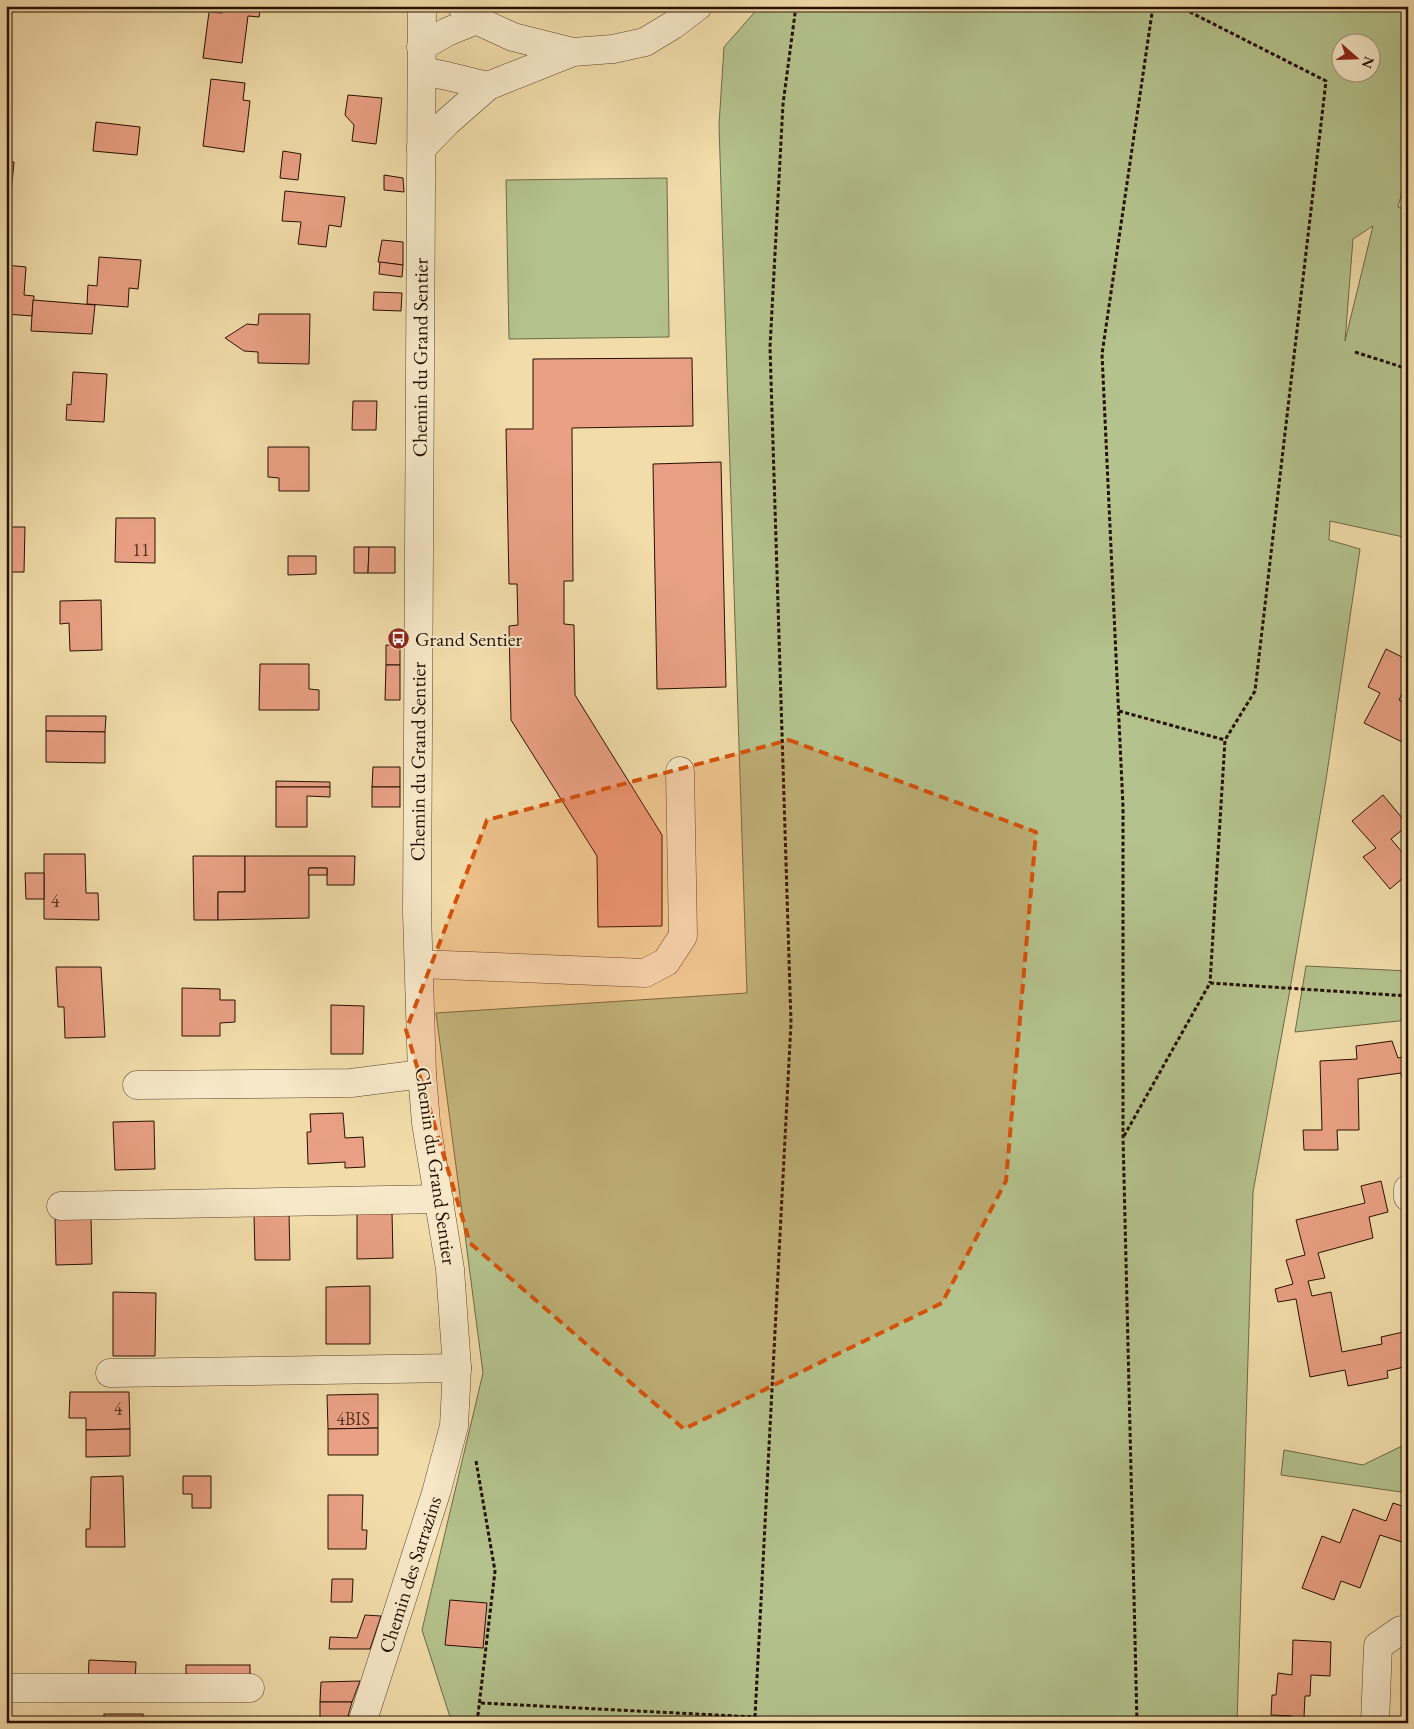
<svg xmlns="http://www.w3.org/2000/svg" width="1414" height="1729" font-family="'EB Garamond',serif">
<rect width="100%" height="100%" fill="#f1dcaa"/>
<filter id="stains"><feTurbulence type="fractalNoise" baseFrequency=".004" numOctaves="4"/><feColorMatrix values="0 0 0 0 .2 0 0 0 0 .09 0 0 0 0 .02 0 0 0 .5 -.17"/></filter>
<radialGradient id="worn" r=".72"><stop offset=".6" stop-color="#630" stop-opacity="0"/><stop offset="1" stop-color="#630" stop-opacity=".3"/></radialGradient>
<g fill="#b4c28d" stroke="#6e6948" fill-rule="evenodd">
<path d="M 760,6 L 1408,6 L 1408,169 L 1398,207 L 1408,210 L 1408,538 L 1330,521 L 1329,540 L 1360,549 L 1326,780 L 1289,995 L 1253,1192 L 1237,1723 L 452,1723 L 422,1630 L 483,1373 L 436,1013 L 747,993 L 719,125 L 724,47 ZM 1342,42 L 1372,42 L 1372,72 L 1342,72 ZM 1373,226 L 1345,341 L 1353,239 Z"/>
<polygon points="667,178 669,337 509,339 506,180"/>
<polygon points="1306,966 1408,971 1408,1020 1295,1032"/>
<polygon points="1408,1443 1408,1493 1281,1475 1284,1450 1363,1465"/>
</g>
<g fill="#e9a084" stroke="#271002">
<polygon points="223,6 261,6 259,17 248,16 242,63 203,58 209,12 222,13"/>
<polygon points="211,79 245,83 243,100 250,101 244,152 203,146"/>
<polygon points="348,95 382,98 376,144 352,141 354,125 345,115"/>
<polygon points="96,122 140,127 137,155 93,151"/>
<polygon points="283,151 301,154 298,180 280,178"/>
<polygon points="6,161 14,162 10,206 6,206"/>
<polygon points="384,175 403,178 404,192 384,190"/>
<polygon points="285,191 345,197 341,227 329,225 326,247 298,244 301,222 282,221"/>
<polygon points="382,240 403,242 403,265 378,262"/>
<polygon points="99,257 141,260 138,289 129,288 128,307 87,304 88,285 97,286"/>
<polygon points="380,262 403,265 402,277 379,274"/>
<polygon points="6,265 26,267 24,295 34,296 32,316 6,314"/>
<polygon points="374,292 402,293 401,311 373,310"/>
<polygon points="33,300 95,305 92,334 31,331"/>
<polygon points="259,314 310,314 309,364 258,363 258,352 244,351 225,338 247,324 258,325"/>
<polygon points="692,358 693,426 572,428 573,581 564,581 564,624 574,625 575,695 662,835 662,926 598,927 597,856 511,720 509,626 518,625 517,584 509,584 506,429 533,429 533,359"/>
<polygon points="73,372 107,374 104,422 66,420 67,404 71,405"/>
<polygon points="353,401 377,401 376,430 352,430"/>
<polygon points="268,447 309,447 309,491 279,491 279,478 268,477"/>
<polygon points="721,462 726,687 657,689 653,464"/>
<polygon points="116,518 155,518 155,563 115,562"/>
<polygon points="6,527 25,527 24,572 6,572"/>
<polygon points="354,547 369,547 368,573 354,573"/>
<polygon points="369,547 395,547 395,573 368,573"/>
<polygon points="288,556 316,556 316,574 288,575"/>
<polygon points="101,600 102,650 70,651 69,623 60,624 60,601"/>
<polygon points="386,645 400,646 400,665 386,665"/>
<polygon points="1408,645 1408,682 1399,700 1408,704 1408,729 1402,742 1364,723 1380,693 1368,687 1386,649 1402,657"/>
<polygon points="260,664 309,664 309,689 319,690 319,710 259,710"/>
<polygon points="386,665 400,665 400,700 385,700"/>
<polygon points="46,716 106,716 105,732 46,731"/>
<polygon points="46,731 105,732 105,763 46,762"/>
<polygon points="373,767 400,767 400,787 372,787"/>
<polygon points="276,781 330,782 330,787 276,787"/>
<polygon points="276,787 330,787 330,797 307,796 307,827 276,827"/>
<rect x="372" y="787" width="28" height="20"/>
<polygon points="1383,795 1408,825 1391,839 1408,859 1408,884 1403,878 1390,889 1363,857 1376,848 1352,821"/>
<polygon points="44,854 85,854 86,893 98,893 99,920 44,919"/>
<polygon points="193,856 245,856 245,892 218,892 218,920 194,920"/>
<polygon points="245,856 355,856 354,885 327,885 327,868 309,868 309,918 218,920 218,892 245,892"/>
<polygon points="309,868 327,868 327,875 308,875"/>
<polygon points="25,873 44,873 44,899 26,899"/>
<polygon points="56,967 101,967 105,1037 65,1038 64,1007 58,1007"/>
<polygon points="182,988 220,989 220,1000 235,1000 235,1022 220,1023 220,1036 182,1036"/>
<polygon points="331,1005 364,1006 363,1054 331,1054"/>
<polygon points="1392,1041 1398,1058 1408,1056 1408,1091 1405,1092 1401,1073 1358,1079 1359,1130 1337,1130 1338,1150 1304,1150 1303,1130 1322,1130 1320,1061 1357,1059 1356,1046"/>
<polygon points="343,1113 345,1138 363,1137 365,1167 345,1168 345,1162 308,1164 307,1132 311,1132 310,1114"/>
<polygon points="154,1121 155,1169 115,1170 113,1122"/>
<polygon points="6,1135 9,1135 10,1175 6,1176"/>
<polygon points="1381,1181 1388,1212 1369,1217 1373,1238 1318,1253 1325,1278 1308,1281 1312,1296 1331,1292 1342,1352 1382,1344 1381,1337 1408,1331 1408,1366 1387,1371 1388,1378 1348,1386 1345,1370 1310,1377 1296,1299 1278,1302 1275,1289 1293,1284 1286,1260 1305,1255 1296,1220 1365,1203 1361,1186"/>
<polygon points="357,1212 392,1212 393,1258 357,1259"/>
<polygon points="289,1213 290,1260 255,1260 254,1214"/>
<polygon points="91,1217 92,1264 56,1265 55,1219"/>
<polygon points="370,1286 370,1344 326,1344 326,1287"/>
<polygon points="113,1292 156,1293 155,1356 113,1356"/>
<polygon points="70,1392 129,1392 130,1429 86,1430 86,1418 69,1418"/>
<polygon points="378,1394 378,1428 328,1429 327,1395"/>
<polygon points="378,1428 378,1455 328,1455 328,1429"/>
<polygon points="130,1429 130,1456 86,1457 86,1430"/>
<polygon points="123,1476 125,1547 86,1547 86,1529 90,1529 91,1477"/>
<polygon points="183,1476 211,1476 211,1508 192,1508 192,1494 183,1494"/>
<polygon points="328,1495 363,1495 362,1530 367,1530 366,1549 328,1549"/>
<polygon points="1393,1503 1408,1508 1408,1544 1380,1535 1360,1588 1341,1581 1334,1600 1302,1588 1322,1536 1340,1543 1353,1509 1386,1521"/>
<polygon points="332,1579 353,1579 352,1602 331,1602"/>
<polygon points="450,1600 487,1603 483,1648 445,1645"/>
<polygon points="365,1615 381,1616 370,1649 329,1649 330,1637 357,1638"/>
<polygon points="1293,1640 1331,1642 1330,1676 1311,1675 1310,1696 1305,1696 1304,1717 1326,1718 1326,1723 1290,1723 1291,1716 1271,1715 1272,1695 1276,1695 1278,1673 1292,1675"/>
<polygon points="89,1660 136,1662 135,1684 88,1683"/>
<rect x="186" y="1665" width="64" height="20"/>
<polygon points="360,1681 352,1702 320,1702 321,1682"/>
<polygon points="320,1702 352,1702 346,1723 320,1723"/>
<rect x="104" y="1714" width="39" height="9"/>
<polygon points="1280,1716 1291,1716 1290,1723 1280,1723"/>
</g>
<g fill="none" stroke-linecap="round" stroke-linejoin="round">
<defs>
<g id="minor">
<polyline points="462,6 476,20 513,37 573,52"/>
<polyline points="421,47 447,32 476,20"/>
<polyline points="422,71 447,76 488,86"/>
<polyline points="421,149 447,122 488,86 573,52 613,49 645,42 673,25 698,6"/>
<polyline points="419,964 645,973 666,962 683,936 680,771"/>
<polyline points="137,1085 351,1083 422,1074"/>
<polyline points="1408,1189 1408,1197"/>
<polyline points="61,1206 439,1199"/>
<polyline points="110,1373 457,1368"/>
<polyline points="6,1688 250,1688"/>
<path id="s1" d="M 362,1723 L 436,1493 L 454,1426 L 457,1368 L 450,1269 L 426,1123 L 422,1074 L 417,913 L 422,6"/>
<polyline points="1375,1723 1378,1646 1401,1630 1408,1630"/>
</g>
</defs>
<use href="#minor" stroke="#5a432c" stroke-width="29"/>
<g stroke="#271002" stroke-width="3" stroke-dasharray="4 2.5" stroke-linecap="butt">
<polyline points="1178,6 1326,81 1255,691 1225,740 1210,983"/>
<polyline points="1355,352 1408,369"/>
<polyline points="1119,711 1225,740"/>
<polyline points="1124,1136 1210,983 1408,996"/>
<polyline points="476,1461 495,1571 477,1723"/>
<polyline points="481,1703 755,1717 763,1723"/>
<polyline points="755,1717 791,1023 770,347 783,104 796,6"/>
<polyline points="1137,1723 1123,1136 1123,807 1102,354 1153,6"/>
</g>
<use href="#minor" stroke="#f6e8c8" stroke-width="28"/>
</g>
<path fill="#d5520b" fill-opacity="0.2" stroke="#d5520b" stroke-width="4" stroke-dasharray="10 6" stroke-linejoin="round" d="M 789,740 L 1036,832 L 1006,1181 L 942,1303 L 684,1429 L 470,1243 L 406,1030 L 487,820 Z"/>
<defs>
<symbol id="bus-disc" viewBox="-11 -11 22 22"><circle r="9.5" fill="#8f2418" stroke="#f6e8c8"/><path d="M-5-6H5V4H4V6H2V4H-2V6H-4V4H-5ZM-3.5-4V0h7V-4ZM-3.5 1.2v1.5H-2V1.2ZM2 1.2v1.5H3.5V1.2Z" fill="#fff"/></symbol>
</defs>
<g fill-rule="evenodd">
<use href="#bus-disc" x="386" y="626" width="25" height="25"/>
</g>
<g text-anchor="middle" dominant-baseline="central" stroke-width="4" stroke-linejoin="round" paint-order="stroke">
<g font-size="18" fill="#583422">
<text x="141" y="549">11</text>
<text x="55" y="900">4</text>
<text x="118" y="1408">4</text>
<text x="353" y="1418">4BIS</text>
</g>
<g font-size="20" fill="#271002" stroke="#f6e8c8">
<text stroke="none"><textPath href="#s1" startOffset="1382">Chemin du Grand Sentier</textPath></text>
<text stroke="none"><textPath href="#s1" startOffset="978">Chemin du Grand Sentier</textPath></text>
<text transform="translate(436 1166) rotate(82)">Chemin du Grand Sentier</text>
<text stroke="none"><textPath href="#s1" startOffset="156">Chemin des Sarrazins</textPath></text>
</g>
<g font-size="20" fill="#271002" stroke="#f6e8c8" text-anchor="start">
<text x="415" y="639">Grand Sentier</text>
</g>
</g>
<rect width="1414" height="1729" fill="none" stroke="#f1dcaa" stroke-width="25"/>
<rect x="8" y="8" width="1399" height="1714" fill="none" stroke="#271002" stroke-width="2.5"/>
<rect x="12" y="12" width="1389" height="1704" fill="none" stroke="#271002"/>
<g transform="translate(1356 58) rotate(110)"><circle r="24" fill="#f6e8c8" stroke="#a39279"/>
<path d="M0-4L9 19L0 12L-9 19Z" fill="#8f2418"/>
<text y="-8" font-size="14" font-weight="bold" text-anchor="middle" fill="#271002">N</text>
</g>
<rect width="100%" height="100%" filter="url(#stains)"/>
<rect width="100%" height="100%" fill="url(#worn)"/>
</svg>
